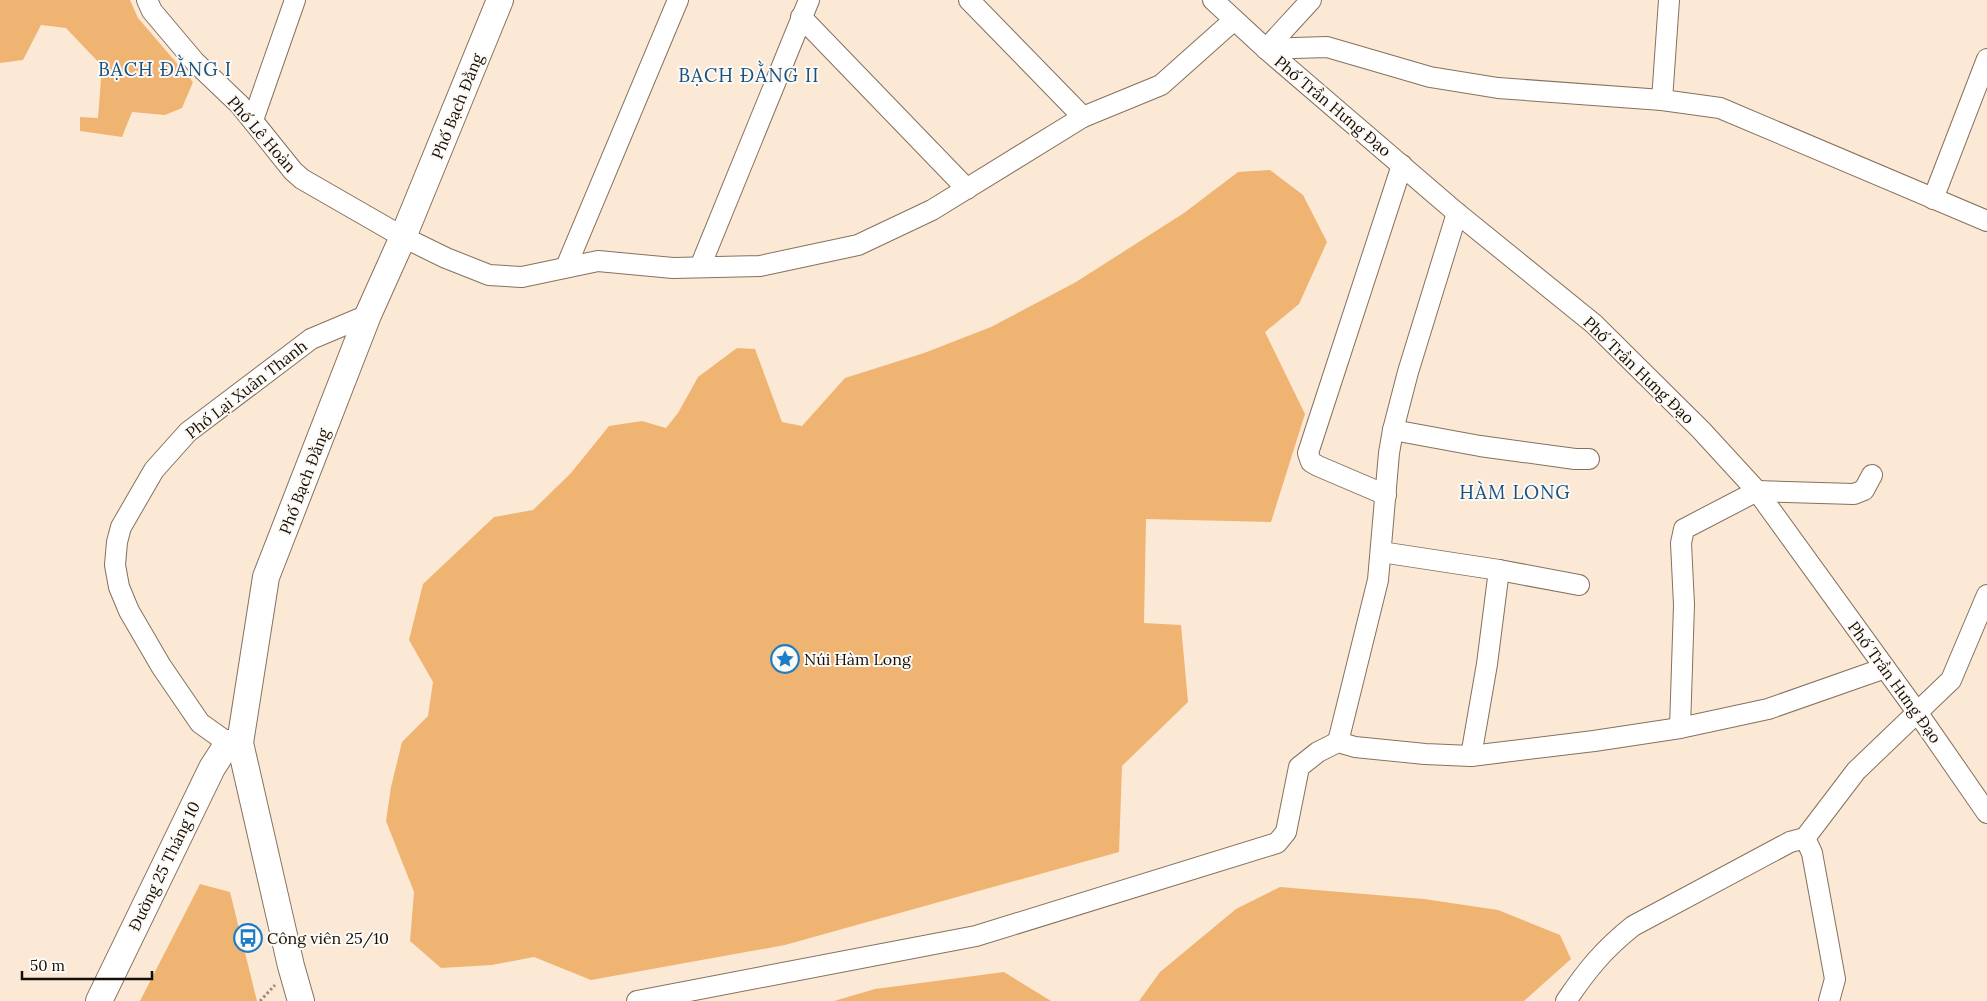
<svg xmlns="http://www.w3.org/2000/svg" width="1987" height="1001" font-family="Lora,serif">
<rect width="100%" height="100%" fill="#fbe9d5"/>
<g fill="#f0b472">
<polygon points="0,0 130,0 138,18 193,82 182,108 165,115 132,112 122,137 80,131 80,117 98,118 102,66 66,28 41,25 23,60 0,63"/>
<polygon points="1270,170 1303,195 1327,242 1299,304 1265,332 1305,414 1271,522 1146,519 1144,623 1181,625 1188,702 1122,766 1119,852 785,945 591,980 534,957 492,965 441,968 410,941 414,892 386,821 391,787 402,742 428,716 433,682 409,640 423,584 494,517 533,510 571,473 609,426 642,421 666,428 678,413 698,377 737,348 755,349 782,422 802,426 845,378 924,353 991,327 1076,282 1184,213 1238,172"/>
<polygon points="200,884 230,892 257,1001 140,1001"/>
<polygon points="1280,887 1424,899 1498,910 1560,935 1571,959 1524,1001 1139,1001 1160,972 1236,909"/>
<polygon points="1004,972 1051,1001 834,1001 875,989"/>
</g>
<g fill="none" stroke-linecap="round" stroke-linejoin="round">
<defs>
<g id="minor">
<polyline points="147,0 152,11 195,62 240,105 293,171 302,179 403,237 446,258 489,275 522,277 598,261 673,268 760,266 858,245 932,210 1083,117 1161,85 1234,20"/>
<polyline points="969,0 1083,117"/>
<polyline points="1213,0 1266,49 1457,213 1594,324 1701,430 1757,491 1917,712 1987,813"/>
<polyline points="801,17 967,189"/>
<polyline points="1266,49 1327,47 1430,77 1498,88 1662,100 1720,108 1987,221"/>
<polyline points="1266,49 1311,0"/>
<polyline points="1662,100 1669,0"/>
<polyline points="253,120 295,0"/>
<polyline points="1933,199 1987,59"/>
<polyline points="566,267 678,0"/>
<polyline points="700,267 809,0"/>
<polyline points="1393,430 1480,446 1575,459 1589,459"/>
<polyline points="1386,495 1318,466 1311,462 1308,453 1402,165"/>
<polyline points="1381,552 1499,570 1579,585"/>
<polyline points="1680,728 1684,605 1681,543 1684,529 1757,491 1854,494 1864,490 1872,475"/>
<polyline points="1338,742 1378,580 1389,453 1393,430 1408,372 1457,213"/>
<polyline points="228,743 200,723 161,666 129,611 119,587 115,565 117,542 121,527 154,470 188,432 311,339 368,315"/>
<polyline points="1471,756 1487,664 1499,570"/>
<polyline points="1805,838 1812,853 1835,979 1829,1001"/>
<polyline points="637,1001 976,936 1277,843 1286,832 1299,767 1318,752 1338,742 1355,747 1425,754 1471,756 1594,741 1680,728 1768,709 1885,668"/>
<path d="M 1566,1001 C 1587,970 1603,950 1633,926 L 1790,842 L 1805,838 L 1856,771 L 1951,680 L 1987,595"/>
</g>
<g id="major">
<polyline points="99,1001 212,768 228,743 240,743"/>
<polyline points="301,1001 291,966 240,743 266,577 368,315 403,237 500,0"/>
</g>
</defs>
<use href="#minor" stroke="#86715c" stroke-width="22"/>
<use href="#major" stroke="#86715c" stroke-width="28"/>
<polyline stroke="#998c7d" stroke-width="3" stroke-dasharray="2.5 2.5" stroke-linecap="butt" points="260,1001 275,985"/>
<use href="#minor" stroke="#fff" stroke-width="20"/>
<use href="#major" stroke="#fff" stroke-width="26"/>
</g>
<defs>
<symbol id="sight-ring" viewBox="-11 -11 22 22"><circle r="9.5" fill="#fdf9f4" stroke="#1b7cc8" stroke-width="1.5"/><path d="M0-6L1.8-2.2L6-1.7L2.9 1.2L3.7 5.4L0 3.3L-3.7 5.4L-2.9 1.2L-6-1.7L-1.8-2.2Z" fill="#1b7cc8"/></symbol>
<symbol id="bus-ring" viewBox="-11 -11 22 22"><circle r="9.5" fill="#fdf9f4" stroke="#1b7cc8" stroke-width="1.5"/><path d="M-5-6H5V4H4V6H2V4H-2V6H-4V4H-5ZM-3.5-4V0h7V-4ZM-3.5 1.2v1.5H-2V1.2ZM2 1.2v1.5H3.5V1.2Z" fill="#1b7cc8"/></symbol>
</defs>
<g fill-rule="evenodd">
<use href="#sight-ring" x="769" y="643" width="32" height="32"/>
<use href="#bus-ring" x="232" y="922" width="32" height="32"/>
</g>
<g text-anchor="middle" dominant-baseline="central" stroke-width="4" stroke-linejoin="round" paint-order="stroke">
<g font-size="16" fill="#160f07" stroke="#fdf9f4">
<text transform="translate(457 106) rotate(-68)">Phố Bạch Đằng</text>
<text transform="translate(1333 106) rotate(40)">Phố Trần Hưng Đạo</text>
<text transform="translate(262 134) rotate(49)">Phố Lê Hoàn</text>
<text transform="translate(1639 370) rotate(44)">Phố Trần Hưng Đạo</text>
<text transform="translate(246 389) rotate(-38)">Phố Lại Xuân Thanh</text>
<text transform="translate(304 481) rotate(-69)">Phố Bạch Đằng</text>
<text transform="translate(1895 682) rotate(54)">Phố Trần Hưng Đạo</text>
<text transform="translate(164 866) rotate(-64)">Đường 25 Tháng 10</text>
</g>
<g font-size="16" fill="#160f07" stroke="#fdf9f4" text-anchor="start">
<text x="804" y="659">Núi Hàm Long</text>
<text x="267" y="938">Công viên 25/10</text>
</g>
<g font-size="19" letter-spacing="1" fill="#165182" stroke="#fdf9f4">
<text x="165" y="69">BẠCH ĐẰNG I</text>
<text x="749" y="75">BẠCH ĐẰNG II</text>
<text x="1515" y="492">HÀM LONG</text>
</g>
</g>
<path d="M22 971v8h130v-8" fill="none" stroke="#160f07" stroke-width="2.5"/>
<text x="30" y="971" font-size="15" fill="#160f07" stroke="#fdf9f4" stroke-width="4" paint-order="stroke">50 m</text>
</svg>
